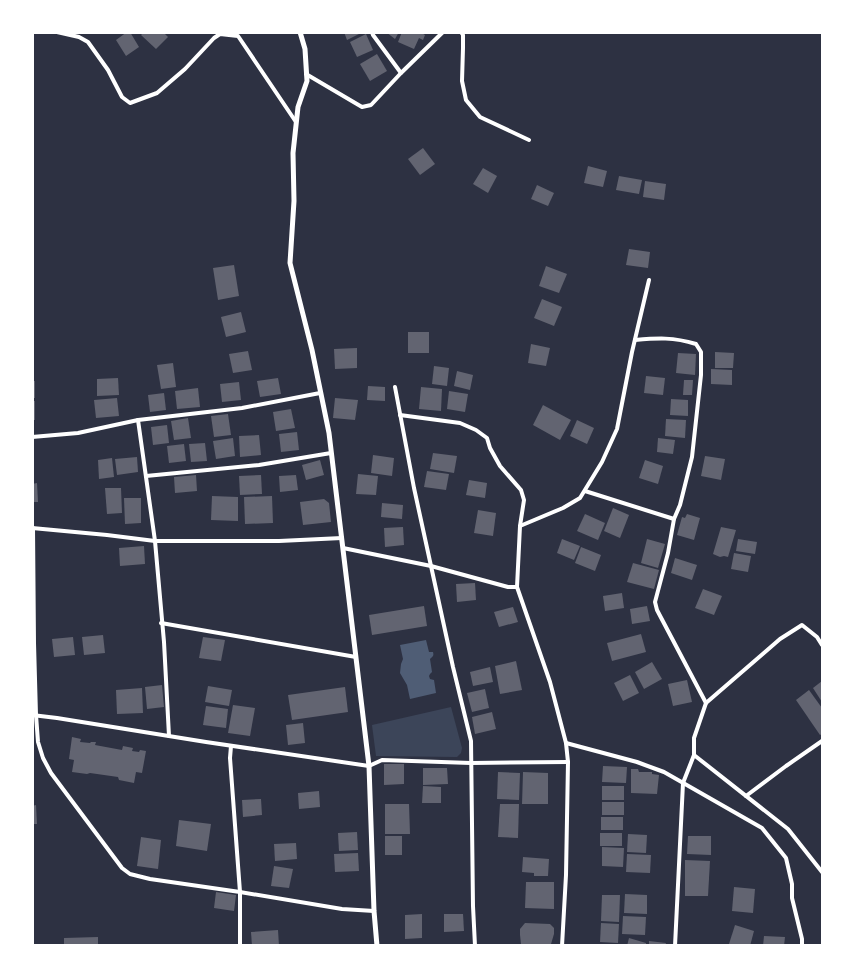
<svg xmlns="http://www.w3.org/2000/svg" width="855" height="978" font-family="'Exo 2',sans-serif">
<rect width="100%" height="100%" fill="#2d3142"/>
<polygon fill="#3c4559" points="451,707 462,748 461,753 457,757 376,756 372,725"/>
<path fill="#4f5d75" d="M 426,640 L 429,652 L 433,652 C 434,656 433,656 430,659 L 432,672 L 430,674 L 429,676 L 430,679 L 434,680 L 436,693 L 410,699 L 407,685 L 400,673 L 401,664 L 403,659 L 400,645 Z"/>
<g fill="#626471">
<polygon points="127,32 130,32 139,47 126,56 116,40"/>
<polygon points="144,32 163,32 168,37 156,49 141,35"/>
<polygon points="344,32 363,32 347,40"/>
<polygon points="386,32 399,32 395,39"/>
<polygon points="402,32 420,32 425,35 423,40 419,38 414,49 398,42"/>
<polygon points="366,34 373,50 357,57 350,42"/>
<polygon points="377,54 387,71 370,81 360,64"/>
<polygon points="423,148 435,164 420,175 408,159"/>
<polygon points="588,166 607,171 603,187 584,183"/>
<polygon points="483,168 497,176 488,193 473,184"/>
<polygon points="619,176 642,180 639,194 616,190"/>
<polygon points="645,181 666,184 664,200 643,197"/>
<polygon points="537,185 554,193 548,206 531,199"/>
<polygon points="629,249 650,252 648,268 626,265"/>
<polygon points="234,265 239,296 218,300 213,268"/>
<polygon points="546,266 567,274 559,293 539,286"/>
<polygon points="542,299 562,307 554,326 534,318"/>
<polygon points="241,312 246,332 226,337 221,317"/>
<rect x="408" y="332" width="21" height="21"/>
<polygon points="531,344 550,348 546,366 528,363"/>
<polygon points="357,348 357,368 335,369 334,349"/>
<polygon points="248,351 252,370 233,373 229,354"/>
<polygon points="715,352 734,353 733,368 715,368"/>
<polygon points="678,353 696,354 695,375 676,373"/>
<polygon points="173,363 176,387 161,389 157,365"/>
<polygon points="434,366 449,368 447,386 432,384"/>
<polygon points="711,369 732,370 732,385 711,384"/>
<polygon points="457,371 473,375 470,390 454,386"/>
<polygon points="646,376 665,378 663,395 644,393"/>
<polygon points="118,378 119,395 97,396 97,379"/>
<polygon points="278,378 281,394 260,397 257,381"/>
<polygon points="684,380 693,380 692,395 683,395"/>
<rect x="32" y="381" width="3" height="17"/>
<polygon points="239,382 241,400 222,402 220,384"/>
<polygon points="368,386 385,387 385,401 367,400"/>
<polygon points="421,387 442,389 441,411 419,409"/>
<polygon points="198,388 200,407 177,409 175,391"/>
<polygon points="449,391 468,394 465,412 447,409"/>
<polygon points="164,393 166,410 150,412 148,395"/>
<polygon points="117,398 119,416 96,418 94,400"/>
<polygon points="335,398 358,400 355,420 333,418"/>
<polygon points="671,399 688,400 688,416 670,415"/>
<rect x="32" y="401" width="3" height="19"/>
<polygon points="543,405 571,420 560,440 533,425"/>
<polygon points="291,409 295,428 276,431 273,412"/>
<polygon points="228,414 231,435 214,437 211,416"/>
<polygon points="188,418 191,438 174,440 171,421"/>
<polygon points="666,419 686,420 685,438 665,436"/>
<polygon points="577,420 594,428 587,444 570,436"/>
<polygon points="167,425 169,443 153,445 151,427"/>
<polygon points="297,432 299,450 281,452 279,434"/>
<polygon points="259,435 261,455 240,457 239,436"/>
<polygon points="233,438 235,456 216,459 213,441"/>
<polygon points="658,438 675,440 673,454 657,452"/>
<polygon points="205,443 207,461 191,462 189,444"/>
<polygon points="184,444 186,461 169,463 167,446"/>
<polygon points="433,453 457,456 454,473 430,469"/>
<polygon points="373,455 394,458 392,476 371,473"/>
<polygon points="705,456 725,459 721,480 701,476"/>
<polygon points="137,457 138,472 117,475 115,459"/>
<polygon points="112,458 114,477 99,479 98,460"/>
<polygon points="320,460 324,475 306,480 302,465"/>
<polygon points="645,460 663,466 658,484 639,478"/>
<polygon points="427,471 449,474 446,490 424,487"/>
<polygon points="358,474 378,476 376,495 356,494"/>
<polygon points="196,475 197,491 175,493 174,477"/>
<polygon points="261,475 262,494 240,495 239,476"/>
<polygon points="296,475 298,490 280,492 279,476"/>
<polygon points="469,480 487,483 485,498 466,495"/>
<polygon points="37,483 38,502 32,502 32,484"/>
<polygon points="105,488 121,488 122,513 107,514"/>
<polygon points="212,496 238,497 238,521 211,520"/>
<polygon points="272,496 273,523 245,524 244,497"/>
<polygon points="124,498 141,498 141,523 125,524"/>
<polygon points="324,499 329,503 331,522 303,525 300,502"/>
<polygon points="382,503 403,505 402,519 381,517"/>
<polygon points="613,508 629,515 620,538 604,531"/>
<polygon points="478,510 496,513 493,536 474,533"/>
<polygon points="585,514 605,523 598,540 577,531"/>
<polygon points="687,514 700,518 694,540 677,535 682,517 685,518"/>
<polygon points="403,527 404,545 385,547 384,528"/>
<polygon points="721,527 736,530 728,557 724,556 720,557 713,554"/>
<polygon points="562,539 580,546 574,560 557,553"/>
<polygon points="647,539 665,544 658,568 641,563"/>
<polygon points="738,539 757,542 755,554 736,551"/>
<polygon points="144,546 145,564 120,566 119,548"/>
<polygon points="581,547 601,555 595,571 575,563"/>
<polygon points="734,553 751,556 748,572 731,569"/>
<polygon points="675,558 697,565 692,580 671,573"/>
<polygon points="633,563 659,570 654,589 627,582"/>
<polygon points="475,583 476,600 457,602 456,584"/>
<polygon points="703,589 722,596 714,615 695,608"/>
<polygon points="622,593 624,608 605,611 603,596"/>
<polygon points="424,606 427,626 372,635 369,615"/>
<polygon points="647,606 650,621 632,624 630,609"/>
<polygon points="513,607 518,622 499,627 494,612"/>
<polygon points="641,634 646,652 612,661 607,643"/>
<polygon points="103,635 105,653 84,655 82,637"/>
<polygon points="73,637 75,655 54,657 52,639"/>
<polygon points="203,637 225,640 221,661 199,658"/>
<polygon points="516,661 522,690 500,694 495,666"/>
<polygon points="652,662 662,679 644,689 635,672"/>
<polygon points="490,667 493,682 473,686 470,672"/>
<polygon points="630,675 639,693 623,701 614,683"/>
<polygon points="687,680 692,702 673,706 668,684"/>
<polygon points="822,681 822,702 813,688"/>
<polygon points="162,685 164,707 147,709 145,687"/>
<polygon points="208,686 232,690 229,706 205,702"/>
<polygon points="345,687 348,712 292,720 288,695"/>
<polygon points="142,688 143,713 117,714 116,690"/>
<polygon points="485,689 489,708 472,712 467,693"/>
<polygon points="809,690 822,708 822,734 820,735 796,700"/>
<polygon points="233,705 255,708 250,736 228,733"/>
<polygon points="206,706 228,709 226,728 203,725"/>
<polygon points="492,712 496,729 475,734 472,717"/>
<polygon points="303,723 305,743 288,745 286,725"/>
<polygon points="72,737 81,739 80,742 90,743 91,742 96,742 95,745 122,750 123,746 133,748 132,751 139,752 140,750 146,751 142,773 136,772 134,783 119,780 118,777 90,773 87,774 72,772 74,760 69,759"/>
<polygon points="384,764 404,764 404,784 384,785"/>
<polygon points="603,766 627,767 626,783 602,782"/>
<polygon points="423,768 447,768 448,784 423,785"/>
<polygon points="631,769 638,769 639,772 652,772 652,774 659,775 657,794 631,793"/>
<polygon points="498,772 520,773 519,800 497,799"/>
<polygon points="523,772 548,773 548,804 522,804"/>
<polygon points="423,786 441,787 441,803 422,803"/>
<rect x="602" y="786" width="22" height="14"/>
<polygon points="319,791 320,807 299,809 298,793"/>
<polygon points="261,799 262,815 243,817 242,800"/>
<rect x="602" y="802" width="22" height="13"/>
<polygon points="385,804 409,804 410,834 385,834"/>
<polygon points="500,804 519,804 518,838 498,837"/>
<polygon points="36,805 37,824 32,824 32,806"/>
<rect x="601" y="817" width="22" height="13"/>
<polygon points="179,820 211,824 207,851 176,846"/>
<polygon points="357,832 358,850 339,851 338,833"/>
<rect x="600" y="833" width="22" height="13"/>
<polygon points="628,834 647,835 646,853 627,852"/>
<rect x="385" y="836" width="17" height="19"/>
<polygon points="688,836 711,836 711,855 687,854"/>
<polygon points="141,837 161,840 158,869 137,866"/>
<polygon points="296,843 297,859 275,861 274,844"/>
<polygon points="602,847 624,848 623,867 602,866"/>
<polygon points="358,853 359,871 335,872 334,854"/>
<polygon points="627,854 651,855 650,873 626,872"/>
<polygon points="523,857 549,859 548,876 534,876 534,873 522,872"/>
<polygon points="685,860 710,861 708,896 685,896"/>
<polygon points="274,866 293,869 289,888 271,886"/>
<polygon points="526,882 554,882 554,909 525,908"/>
<polygon points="734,887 755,889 753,913 732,911"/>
<polygon points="216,892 236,895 234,911 214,908"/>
<polygon points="625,894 647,895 647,914 624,913"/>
<polygon points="602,895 620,895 619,922 601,921"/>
<polygon points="422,914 422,938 405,939 405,915"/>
<polygon points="444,914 463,914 464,931 444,932"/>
<polygon points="623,916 646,917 645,935 622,934"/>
<polygon points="525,923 550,924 554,928 554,934 551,944 550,946 523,946 521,944 520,935 520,929"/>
<polygon points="601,923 619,924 618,943 600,942"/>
<polygon points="735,925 754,931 750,946 735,946 729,944"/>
<polygon points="278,930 279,946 252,946 251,932"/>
<polygon points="764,936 785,937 784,946 763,946"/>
<polygon points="98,937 98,946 64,946 64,938"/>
<polygon points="629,938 646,943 646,946 627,946"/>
<polygon points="649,941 666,943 665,946 649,946"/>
</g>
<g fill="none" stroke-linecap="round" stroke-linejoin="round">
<g stroke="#fff" stroke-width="4">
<polyline points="57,32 79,37 88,42 108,70 122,97 130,103 157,93 185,69 214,38 220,34 238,36 296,122"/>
<polyline points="372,32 373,35 401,73"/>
<polyline points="461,32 463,35 463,48 462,81 466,100 480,117 529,140"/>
<polyline points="306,74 362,107 371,105 401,73 443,32"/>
<path d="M 635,340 C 658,338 673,337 696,344 L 701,352 L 701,375 L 692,457 L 680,505 L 674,519 L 668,553 L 655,602 L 657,610 L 706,703"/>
<polyline points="395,387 414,488 453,667 471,741 473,906 475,946"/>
<polyline points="400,415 460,423 476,430 487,438 490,448 500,466 521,490 524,500 520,526 517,587 550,682 566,743 568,762 566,875 562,946"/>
<polyline points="138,420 155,541 164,642 169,736"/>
<polyline points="32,437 78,433 138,420 242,408 320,393"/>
<polyline points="146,476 259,465 331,453"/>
<polyline points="585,491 674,519"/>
<polyline points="520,526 563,508 580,498 602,462 617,429 632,352 649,280"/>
<polyline points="32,528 107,535 155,541 279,541 342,538"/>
<polyline points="33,528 34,643 36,715 38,742 43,758 51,773 122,868 130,874 150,879 240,892 342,909 374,911"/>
<polyline points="343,548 431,566 508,587 517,587"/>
<polyline points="161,623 356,657"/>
<polyline points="32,715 57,718 206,742 369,766 382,760 471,763 568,762"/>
<polyline points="566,743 637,762 664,772 762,828 786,858 792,884 792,898 802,939 802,946"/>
<polyline points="231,746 230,758 240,892 240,946"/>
<polyline points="694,755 788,829 822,872"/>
<polyline points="746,796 786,766 822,741"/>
<polyline points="675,946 683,783 694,755 694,738 706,703 780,639 802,625 817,637 822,645"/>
</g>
<polyline stroke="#fff" stroke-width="5" points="300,32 305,49 307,81 298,107 293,153 294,201 290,263 312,350 329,433 369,766 374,911 377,946"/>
</g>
<rect width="855" height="978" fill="none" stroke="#ffffff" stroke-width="68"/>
</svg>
